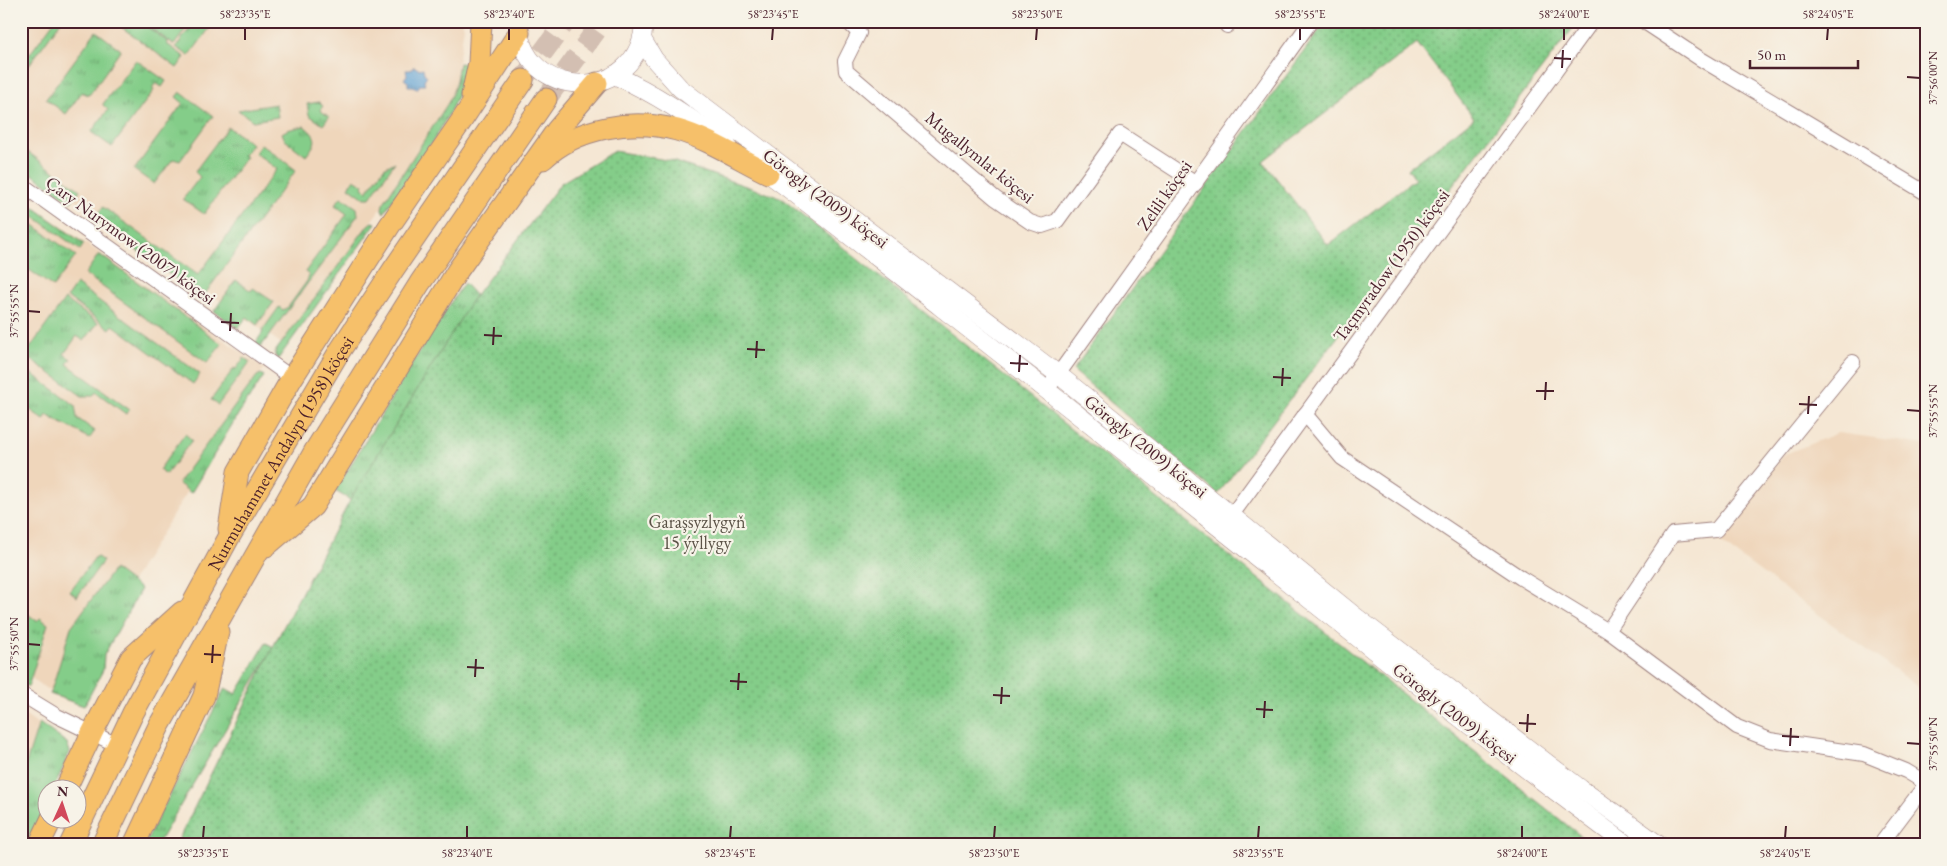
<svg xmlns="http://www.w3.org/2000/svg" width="1947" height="866" font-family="'EB Garamond',serif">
<defs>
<pattern id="grass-tufts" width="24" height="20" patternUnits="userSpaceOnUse" patternTransform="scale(1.25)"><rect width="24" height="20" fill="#84cd89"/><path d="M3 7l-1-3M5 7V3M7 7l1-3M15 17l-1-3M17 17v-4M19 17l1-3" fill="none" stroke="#6ea670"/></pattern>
<pattern id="park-dots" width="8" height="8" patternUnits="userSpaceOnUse" patternTransform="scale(1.25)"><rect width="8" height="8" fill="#84cd89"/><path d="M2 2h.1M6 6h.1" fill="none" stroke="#6ea670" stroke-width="1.8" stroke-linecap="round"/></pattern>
<pattern id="water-ripples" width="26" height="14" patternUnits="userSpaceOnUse" patternTransform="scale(1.25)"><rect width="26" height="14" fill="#60a1d3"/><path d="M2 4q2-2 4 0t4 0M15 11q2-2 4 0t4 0" fill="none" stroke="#5183ab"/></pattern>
</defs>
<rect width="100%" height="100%" fill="#f7f3e8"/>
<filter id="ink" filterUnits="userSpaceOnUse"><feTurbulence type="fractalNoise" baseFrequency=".02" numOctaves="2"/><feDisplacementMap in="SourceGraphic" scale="10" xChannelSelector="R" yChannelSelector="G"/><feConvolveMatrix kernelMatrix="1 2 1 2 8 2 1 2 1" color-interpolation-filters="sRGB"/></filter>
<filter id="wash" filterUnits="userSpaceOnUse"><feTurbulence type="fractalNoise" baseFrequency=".0096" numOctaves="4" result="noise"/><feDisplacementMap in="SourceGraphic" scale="20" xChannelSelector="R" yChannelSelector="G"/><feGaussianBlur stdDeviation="1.12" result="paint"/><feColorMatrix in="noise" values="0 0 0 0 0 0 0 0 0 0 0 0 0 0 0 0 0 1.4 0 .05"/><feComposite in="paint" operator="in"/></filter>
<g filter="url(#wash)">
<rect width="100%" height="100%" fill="#f5e7d4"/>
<g fill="#efd6bb">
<polygon points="21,21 461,21 464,27 454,87 434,135 282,344 21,161"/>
<polygon points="21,198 264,368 129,586 51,692 21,671"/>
<polygon points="1838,433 1926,445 1926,693 1717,540 1785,454"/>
<polygon points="21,713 62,741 48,788 24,845 21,845"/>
</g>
<g fill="url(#grass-tufts)" stroke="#67765a">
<polygon points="54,21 61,21 21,76 21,66"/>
<polygon points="113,21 139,21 168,42 167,44 185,57 177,68"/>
<polygon points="195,21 215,21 189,56 176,47"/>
<polygon points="96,31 121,50 90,94 88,95 82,92 66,114 46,99"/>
<polygon points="136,60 166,81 162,87 156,83 152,88 154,90 112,147 91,132 108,110 103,105 103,104"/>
<path d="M 459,63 L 466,64 C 460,113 411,172 384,213 L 382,209 L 383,204 L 448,103 L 455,86 Z"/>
<polygon points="180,92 213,116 180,161 173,159 154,184 134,170 183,103 176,97"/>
<polygon points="319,102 323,106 320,110 329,117 323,125 309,115 307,104"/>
<polygon points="276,104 278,117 253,121 238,110"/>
<path d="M 304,126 C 319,138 317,142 306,156 L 285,140 L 282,133 L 287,130 Z"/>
<polygon points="228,127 252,144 244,155 246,157 204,214 183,199 200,177 195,172 195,171"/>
<polygon points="261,144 296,170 202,298 94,219 103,207 198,275 277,169 255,153"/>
<polygon points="21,147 80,190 71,202 21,166"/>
<polygon points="395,162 370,198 364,198 349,187 354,179 364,185 362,188 367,191 384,168"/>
<polygon points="341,197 357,208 358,215 260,348 255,344 263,332 262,331 279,307 283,310 288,307 307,281 309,275 305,272 347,214 335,205"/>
<polygon points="21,198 84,244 80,250 21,207"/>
<polygon points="21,216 76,256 53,287 21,264"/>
<polygon points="372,222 376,223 278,359 275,356 275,352 368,225"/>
<polygon points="99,254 222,344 207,363 85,274"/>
<polygon points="236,280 251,291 253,288 274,302 257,325 247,317 238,328 214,311"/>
<polygon points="464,283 480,300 359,505 335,491 434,328"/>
<polygon points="76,284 200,374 193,384 113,325 110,329 67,297"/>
<polygon points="65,299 98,323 84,341 77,336 64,354 71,359 67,364 130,410 126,414 96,392 93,396 82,396 25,355"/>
<polygon points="244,358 250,362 218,405 211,400 234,368 236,369"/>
<path d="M 21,366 L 75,405 L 77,418 L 95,431 L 89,439 C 75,428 62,425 47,415 L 44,420 L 21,403 Z"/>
<polygon points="261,374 264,376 239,413 191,493 178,483 257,376"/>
<polygon points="185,434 192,440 166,475 159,470"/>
<polygon points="96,556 103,561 77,597 70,591"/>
<polygon points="114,569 141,589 104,655 103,670 84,706 50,694 71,627"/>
<polygon points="21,609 37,621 40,618 48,624 28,687 21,682 21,636 28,626 21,621"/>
<polygon points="266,643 274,647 157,845 144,845 225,688 236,694"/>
<polygon points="39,723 67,743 70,752 54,788 48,788 47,803 28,845 21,845 21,779"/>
</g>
<g fill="url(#park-dots)" stroke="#67765a" fill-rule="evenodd">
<path d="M 1326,21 L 1569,21 L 1573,28 L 1218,494 L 1073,370 ZM 1417,43 L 1474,118 L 1408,169 L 1415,179 L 1328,245 L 1263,161 Z"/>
<polygon points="614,151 672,161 781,198 1592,845 176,845 275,643 354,493 472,300 561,183"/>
</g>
<polygon fill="#84cd89" stroke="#67765a" points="141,21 192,21 174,45"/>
<polygon fill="url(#water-ripples)" stroke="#55607f" points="414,66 418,69 423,68 424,73 427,76 424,80 425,85 420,85 417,89 413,86 408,86 408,82 404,79 407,75 406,70 411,70"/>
</g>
<g filter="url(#ink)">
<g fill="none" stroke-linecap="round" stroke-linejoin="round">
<g stroke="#d3bfb2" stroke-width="21" stroke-dasharray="21 11" stroke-linecap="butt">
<polyline points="523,79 566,21"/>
<polyline points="546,99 603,21"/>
</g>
<defs>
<g id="minor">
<polyline points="847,21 859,33 845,61 846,71 995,198 1030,222 1042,226 1057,221 1120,134 1196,183"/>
<polyline points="1643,21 1699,58 1926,193"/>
<polyline points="1227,26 1230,21"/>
<polyline points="21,184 292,378"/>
<polyline points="1047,390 1311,21"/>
<polyline points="1305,414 1342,458 1521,578 1608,631 1737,727 1770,740 1864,754 1906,771 1926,783"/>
<polyline points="1226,523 1592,21"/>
<polyline points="1608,631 1673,534 1716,530 1853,362"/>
<polyline points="21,694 57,716 117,745"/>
<polyline points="1880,845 1926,784"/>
</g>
<g id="tertiary">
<path d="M 518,21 C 520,104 642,105 644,21"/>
<polyline points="642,39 654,59 680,88 1059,375 1356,617 1581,789 1659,845"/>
<path d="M 614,75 C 655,93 691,118 727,144"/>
<path d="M 758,166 C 821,212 881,261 942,308 C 1171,486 1394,672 1627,845"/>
</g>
<g id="primary">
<polyline points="472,95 479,63 481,21"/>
<path d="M 543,159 C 577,127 633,118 677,130 C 709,139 739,159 768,173"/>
<polyline points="229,529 238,472 292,378 390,225 462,120 519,33"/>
<polyline points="266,546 313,506 458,270 557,130 597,83"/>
<polyline points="66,788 92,733 131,658 182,612"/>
<polyline points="39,845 52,818"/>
<path id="s1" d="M 70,845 L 133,713 L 228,539 L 339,352 L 393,270 L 523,80"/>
<polyline points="102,845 159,726 316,449 420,283 546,99"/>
<polyline points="134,845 204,696 218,632"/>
</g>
</defs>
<use href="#minor" stroke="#a08380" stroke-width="16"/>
<use href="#tertiary" stroke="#a08380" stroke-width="19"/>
<use href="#primary" stroke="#a08380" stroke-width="23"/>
<use href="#minor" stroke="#fff" stroke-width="14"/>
<use href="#tertiary" stroke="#fff" stroke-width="18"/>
<use href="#primary" stroke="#f6c06b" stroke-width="21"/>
</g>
</g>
<path fill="none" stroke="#4a1f2b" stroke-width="2" d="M 245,40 L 245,28M 509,40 L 509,28M 772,40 L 773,28M 1036,40 L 1037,28M 1300,40 L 1300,28M 1564,40 L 1564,28M 1827,40 L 1828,28M 1554,58 L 1571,59M 1562,68 L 1563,50M 1907,77 L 1920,78M 28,311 L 40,312M 221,322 L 239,323M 230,331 L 231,313M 484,335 L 502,336M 493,345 L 494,327M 747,349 L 765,350M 756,358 L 757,341M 1010,363 L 1028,364M 1019,372 L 1020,355M 1273,377 L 1291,378M 1282,386 L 1283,368M 1536,391 L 1554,391M 1545,400 L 1546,382M 1799,404 L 1817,405M 1907,410 L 1920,411M 1808,414 L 1809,396M 28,644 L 40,645M 204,654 L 221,655M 212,663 L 213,645M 467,667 L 484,668M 475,677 L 476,659M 730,681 L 747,682M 738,690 L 739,673M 993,695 L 1010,696M 1001,704 L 1002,687M 1256,709 L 1273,710M 1264,718 L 1265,701M 1519,723 L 1536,724M 1527,732 L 1528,714M 1782,736 L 1799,737M 1907,743 L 1920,744M 1790,746 L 1791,728M 203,838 L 204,826M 467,838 L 467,826M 730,838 L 731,826M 994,838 L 995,826M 1258,838 L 1259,826M 1522,838 L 1522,826M 1785,838 L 1786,826"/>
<g text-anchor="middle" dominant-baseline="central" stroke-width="4.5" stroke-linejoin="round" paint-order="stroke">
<g font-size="18" fill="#4a1f2b" stroke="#f7f3e8">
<text transform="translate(980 157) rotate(39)">Mugallymlar köçesi</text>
<text transform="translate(1164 195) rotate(-55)">Zelili köçesi</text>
<text transform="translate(826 198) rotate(37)">Görogly (2009) köçesi</text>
<text transform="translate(131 240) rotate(36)">Çary Nurymow (2007) köçesi</text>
<text transform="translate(1391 265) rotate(-54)">Taçmyradow (1950) köçesi</text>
<text transform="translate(1146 446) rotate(39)">Görogly (2009) köçesi</text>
<text stroke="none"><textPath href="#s1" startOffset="445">Nurmuhammet Andalyp (1958) köçesi</textPath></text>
<text transform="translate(1455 713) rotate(38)">Görogly (2009) köçesi</text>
</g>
<g font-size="18" fill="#5b5347" stroke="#f7f3e8">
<text x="697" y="521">Garaşsyzlygyň<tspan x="697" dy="21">15 ýyllygy</tspan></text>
</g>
</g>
<rect width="1947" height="866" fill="none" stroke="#f7f3e8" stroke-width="55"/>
<g transform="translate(62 804) rotate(3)"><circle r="24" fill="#f7f3e8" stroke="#b29e9c"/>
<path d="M0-4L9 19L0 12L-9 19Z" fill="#d1495b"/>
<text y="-8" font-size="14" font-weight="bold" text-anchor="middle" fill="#4a1f2b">N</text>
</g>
<path d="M1750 60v8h108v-8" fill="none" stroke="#4a1f2b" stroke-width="2.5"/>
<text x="1757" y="60" font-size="15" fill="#4a1f2b" stroke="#f7f3e8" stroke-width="4" paint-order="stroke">50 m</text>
<rect x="28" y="28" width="1892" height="810" fill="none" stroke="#4a1f2b" stroke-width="2"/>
<g font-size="12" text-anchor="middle" fill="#4a1f2b">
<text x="245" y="18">58°23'35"E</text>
<text x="509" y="18">58°23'40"E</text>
<text x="773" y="18">58°23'45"E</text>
<text x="1037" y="18">58°23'50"E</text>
<text x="1300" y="18">58°23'55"E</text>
<text x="1564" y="18">58°24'00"E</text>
<text x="1828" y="18">58°24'05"E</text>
<text transform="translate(1933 78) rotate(-90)" y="4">37°56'00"N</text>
<text transform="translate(14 311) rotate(-90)" y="4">37°55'55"N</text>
<text transform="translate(1933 411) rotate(-90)" y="4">37°55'55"N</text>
<text transform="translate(14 644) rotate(-90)" y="4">37°55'50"N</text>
<text transform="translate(1933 744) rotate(-90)" y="4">37°55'50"N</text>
<text x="203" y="857">58°23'35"E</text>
<text x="467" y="857">58°23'40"E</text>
<text x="730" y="857">58°23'45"E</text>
<text x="994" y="857">58°23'50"E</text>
<text x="1258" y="857">58°23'55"E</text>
<text x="1522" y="857">58°24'00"E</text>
<text x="1785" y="857">58°24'05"E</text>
</g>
</svg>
